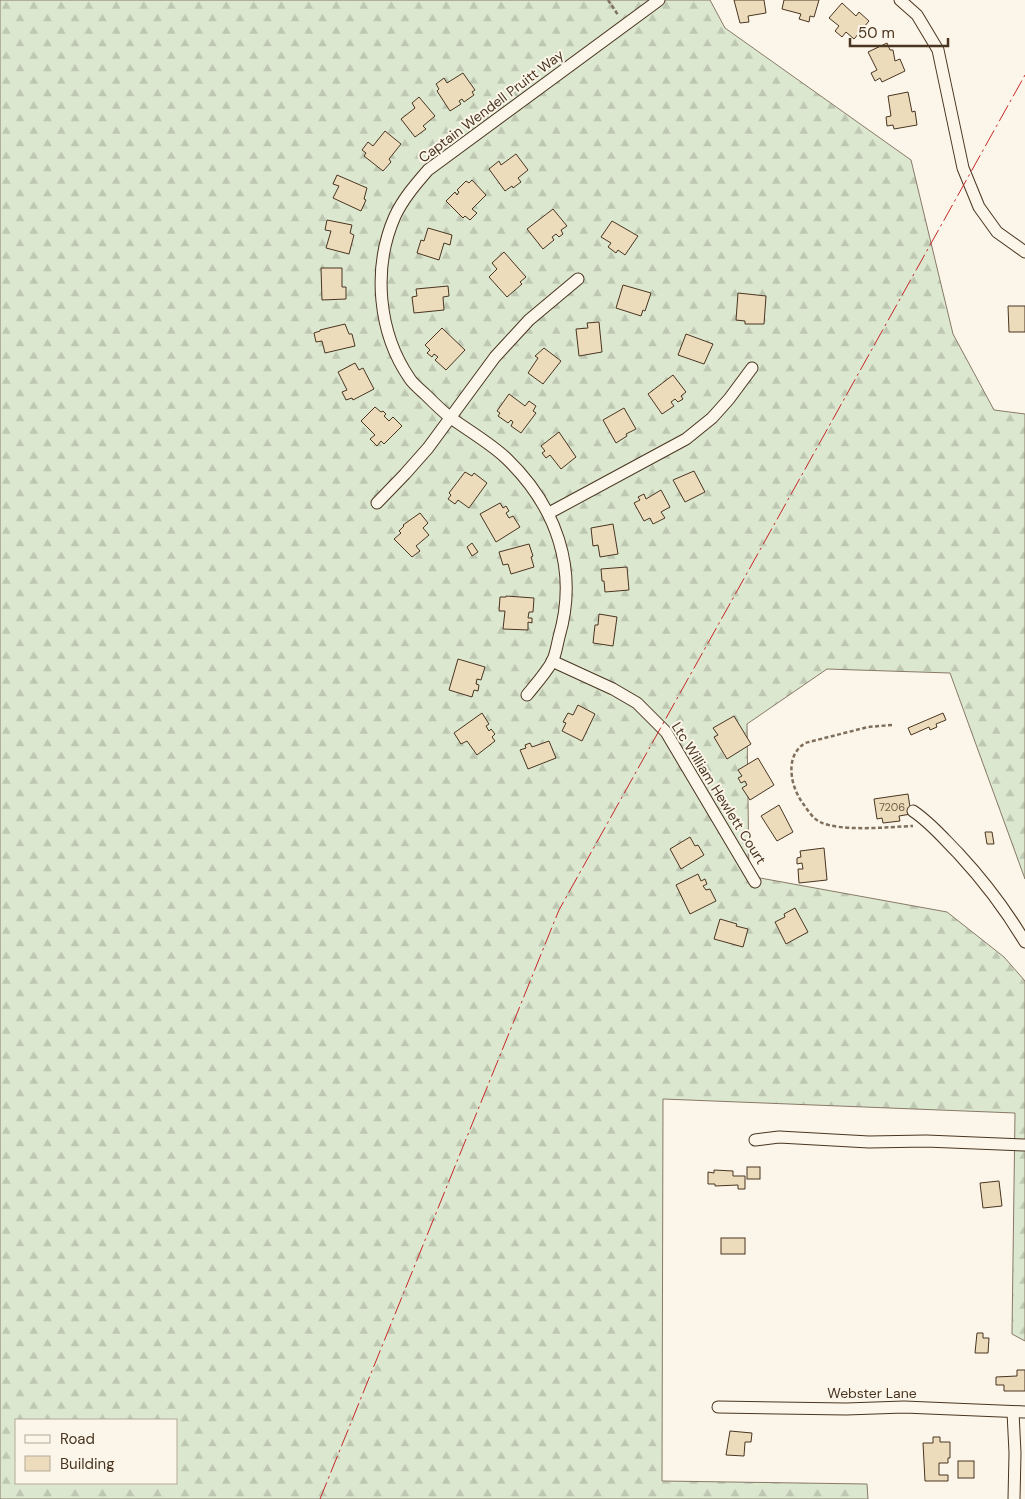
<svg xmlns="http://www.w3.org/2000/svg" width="1025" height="1499" font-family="'DM Sans',sans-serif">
<defs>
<pattern id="forest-firs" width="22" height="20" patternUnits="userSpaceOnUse" patternTransform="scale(1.25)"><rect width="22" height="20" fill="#dce7d0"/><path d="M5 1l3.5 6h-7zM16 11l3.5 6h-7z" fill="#bec7b2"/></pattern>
</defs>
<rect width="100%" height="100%" fill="#fbf6e9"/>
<path fill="url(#forest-firs)" stroke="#887966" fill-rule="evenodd" d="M 0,0 L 710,0 L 725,28 L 911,160 L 953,334 L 994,410 L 1025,414 L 1025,879 L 950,673 L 827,669 L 747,724 L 749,876 L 947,912 L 1004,957 L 1025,981 L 1025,1341 L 1012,1334 L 1015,1113 L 663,1099 L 662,1481 L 867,1484 L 868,1499 L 0,1499 ZM 16,1420 L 176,1420 L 176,1483 L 16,1483 Z"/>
<g fill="#ecdcbc" stroke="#4a3520">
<polygon points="734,0 764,0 766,13 748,16 749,22 740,23"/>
<polygon points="784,0 819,0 814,17 810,16 809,22 799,19 801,14 782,9"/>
<polygon points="842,3 856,16 859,12 869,21 854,39 846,32 842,37 835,31 839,26 829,18"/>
<polygon points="887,43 890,50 893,50 895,61 900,59 905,71 882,82 880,78 875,81 871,73 877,70 868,52"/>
<polygon points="463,73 475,90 472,92 474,95 464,102 462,99 459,101 461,104 450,111 437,91 439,89 436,84 444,78 447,83"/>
<polygon points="908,92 912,112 915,111 917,125 894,129 893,125 887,126 886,117 891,116 888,96"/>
<polygon points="419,97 435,116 423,126 426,129 415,137 401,119 415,108 412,103"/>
<polygon points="385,131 401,144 389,159 391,162 383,171 364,156 366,153 362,150 368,142 373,146"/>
<polygon points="516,154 528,170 518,178 521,182 513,188 512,186 505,191 489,169 499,161 501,165"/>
<polygon points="337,175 367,188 364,199 366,200 361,211 333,198 339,186 333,184"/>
<polygon points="472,180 486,195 472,209 477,213 470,220 465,216 463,218 446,201 455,192 457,195 459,192 457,190 466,181 469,183"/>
<polygon points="553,209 567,226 561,230 563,234 559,237 556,234 552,237 554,240 543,249 527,229"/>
<polygon points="327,220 352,225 350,233 354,235 349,254 326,248 331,231 325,230"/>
<polygon points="612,221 638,236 625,255 618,250 616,253 608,247 611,243 601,237"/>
<polygon points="428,228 452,235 450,245 444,243 439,260 417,253 421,240 424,241"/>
<polygon points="504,252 526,277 520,282 522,284 507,297 489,277 497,269 492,263"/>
<polygon points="321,268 342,268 342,287 346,287 346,299 322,300"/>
<polygon points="623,285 651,293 645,311 643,310 641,316 616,308"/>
<polygon points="448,286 449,296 443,297 444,310 414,313 412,297 417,296 416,289"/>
<polygon points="738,293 766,296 764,324 745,324 745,321 736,320"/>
<polygon points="1008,306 1025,306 1025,332 1009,332"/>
<polygon points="599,322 602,352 579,356 576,329 588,328 587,323"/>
<polygon points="345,324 349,334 352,334 355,346 325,353 322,341 316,342 314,333 320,331 320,330"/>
<polygon points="442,328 465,350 446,370 435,360 438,357 434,354 432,357 427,353 430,350 425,345"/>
<polygon points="686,334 713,344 704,364 678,355"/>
<polygon points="544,348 561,361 543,384 528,373 538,358 535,356"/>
<polygon points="355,363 359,370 363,368 374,389 353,400 352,398 346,400 342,392 347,390 338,372"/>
<polygon points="673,375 686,392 681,396 683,399 678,402 675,399 671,402 674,406 662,414 648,394"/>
<polygon points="509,394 525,406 529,401 536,406 533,411 536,413 521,433 511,426 513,422 511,420 508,423 498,416 500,413 497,411"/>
<polygon points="375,407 381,412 383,411 386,414 384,416 389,421 393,417 402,426 384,444 381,441 377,446 370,439 375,435 361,421"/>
<polygon points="624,408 636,429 626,434 627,436 616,443 603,420"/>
<polygon points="559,432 576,457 561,469 550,455 546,458 542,453 545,451 541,446"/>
<polygon points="694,471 705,492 685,502 673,480"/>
<polygon points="465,472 472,476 474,473 487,483 469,508 458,500 455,504 448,499 451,495 449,493"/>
<polygon points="661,490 670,507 661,512 665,518 653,524 650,518 644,521 634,503 640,500 638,497 644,494 646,499"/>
<polygon points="500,503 503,508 506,506 509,511 506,513 509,518 513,516 520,527 496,542 480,514"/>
<polygon points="420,513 428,523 423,528 429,535 416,546 420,551 412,557 394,539 401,533 399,531 404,526 403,525"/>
<polygon points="613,524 618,554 600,557 598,545 593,546 591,528"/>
<polygon points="472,543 478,552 472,556 467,547"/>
<polygon points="529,544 533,556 531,557 534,567 511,574 508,564 503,565 499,552"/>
<polygon points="627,567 629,590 605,592 604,581 602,581 601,569"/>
<polygon points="506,596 534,598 533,612 529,612 528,618 532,618 532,623 528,622 528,630 503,629 505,611 499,611 500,597 506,597"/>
<polygon points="599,614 617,617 613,646 593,643 595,625 598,625"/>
<polygon points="458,659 485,667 481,680 477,679 476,684 479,685 478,691 474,690 472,697 449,690"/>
<polygon points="578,705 595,714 582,741 562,731 566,723 563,722 568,713 573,715"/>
<polygon points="482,713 489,724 486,726 489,731 491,729 495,734 492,737 495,741 477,755 467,741 461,744 454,733"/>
<polygon points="943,713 946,720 936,724 937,727 930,730 929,727 911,735 908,728"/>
<polygon points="734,716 751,744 727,759 714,737 718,735 713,728"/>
<polygon points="549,741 556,758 528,769 520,750 526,748 525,745 530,743 532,747"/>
<polygon points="758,758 774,785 750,800 742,788 747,785 745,781 741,783 738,778 742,776 738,770"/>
<polygon points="908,794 911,814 899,816 900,821 883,823 882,818 877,819 874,799"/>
<polygon points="779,805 793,832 777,841 761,816"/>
<polygon points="985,832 992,832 994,844 987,844"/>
<polygon points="690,837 695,846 698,845 704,855 681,869 670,849"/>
<polygon points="824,848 827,880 799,883 798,869 803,869 802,863 797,864 797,858 801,857 800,851"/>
<polygon points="698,874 701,881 705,879 707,884 703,886 706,890 710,889 716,901 690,914 676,885"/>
<polygon points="795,908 808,932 786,944 775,922 785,917 784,914"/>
<polygon points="720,919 737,924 736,926 748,929 743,947 714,939"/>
<rect x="747" y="1167" width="13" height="12"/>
<polygon points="714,1170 733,1171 733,1176 745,1176 745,1189 738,1189 738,1185 715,1186 715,1184 708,1184 708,1172 714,1173"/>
<polygon points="999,1181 1002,1206 983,1208 980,1183"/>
<rect x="721" y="1238" width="24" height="16"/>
<polygon points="977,1333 983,1333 983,1338 989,1338 988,1353 975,1353"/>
<polygon points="1017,1370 1025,1370 1025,1391 1004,1391 1004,1385 996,1385 996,1377 1017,1376"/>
<polygon points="730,1431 752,1433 751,1442 745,1442 744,1456 726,1455"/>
<polygon points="933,1437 940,1437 940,1442 950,1442 950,1458 948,1458 948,1463 939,1463 939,1475 948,1475 948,1481 925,1481 923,1443 933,1443"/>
<rect x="958" y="1461" width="16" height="17"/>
</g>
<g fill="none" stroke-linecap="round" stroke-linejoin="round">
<defs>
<g id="minor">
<polyline points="900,0 917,15 938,50 963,168 979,207 997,232 1025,252"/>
<polyline points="377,503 405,474 428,448 495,357 529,320 578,279"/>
<polyline points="549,513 686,439 712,418 729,399 752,368"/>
<polyline points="552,661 613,689 637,703 666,732 755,882"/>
<path d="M 527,695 C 535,685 545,674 552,662 C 556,654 557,645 559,637 C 579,569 556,506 506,458 C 490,443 469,431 451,418 C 442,411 434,403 426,395 C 421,390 414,385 410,379 C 378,333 372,268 395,216 C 403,199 415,185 428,170 L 659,0"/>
<path d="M 913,811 C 931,823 943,838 958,853 C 983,880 1006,910 1025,942"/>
<polyline points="755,1140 779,1137 869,1142 926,1141 1025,1145"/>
<polyline points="718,1407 846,1409 904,1407 1025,1412"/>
<polyline points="1013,1412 1015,1453 1014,1499"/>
</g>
</defs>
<use href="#minor" stroke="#4a3520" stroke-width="13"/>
<g stroke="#7f6f5c" stroke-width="2.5" stroke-dasharray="4 2.5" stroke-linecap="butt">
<polyline points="608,0 618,15"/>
<path d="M 892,725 L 868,727 L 805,743 C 793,751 790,763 792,777 C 793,785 797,795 802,802 C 807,809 812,818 820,822 C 840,832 889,827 913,826"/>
</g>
<use href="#minor" stroke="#fbf6e9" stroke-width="11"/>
<polyline stroke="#c62828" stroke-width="1" stroke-dasharray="18 4 2.5 4" stroke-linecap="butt" points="320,1499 559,910 1025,75"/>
</g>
<g text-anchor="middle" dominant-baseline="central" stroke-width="4" stroke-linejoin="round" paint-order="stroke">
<g font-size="11" fill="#725f47">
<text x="892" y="807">7206</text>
</g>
<g font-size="14" fill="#4a3520" stroke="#fbf6e9">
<text transform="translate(491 106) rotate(-37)">Captain Wendell Pruitt Way</text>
<text transform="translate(719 793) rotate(58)">Ltc William Hewlett Court</text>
<text x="872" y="1393">Webster Lane</text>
</g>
</g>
<rect x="15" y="1419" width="162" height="65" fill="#fbf6e9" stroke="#b4a999"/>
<rect x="25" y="1435" width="25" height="8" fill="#fbf6e9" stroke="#b4a999"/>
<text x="60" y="1444" font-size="15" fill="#4a3520">Road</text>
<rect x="25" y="1456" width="25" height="15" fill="#ecdcbc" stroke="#b4a999"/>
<text x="60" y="1469" font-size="15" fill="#4a3520">Building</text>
<path d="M850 38v8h98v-8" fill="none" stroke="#4a3520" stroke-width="2.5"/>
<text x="858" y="38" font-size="15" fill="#4a3520" stroke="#fbf6e9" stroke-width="4" paint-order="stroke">50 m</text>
</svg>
